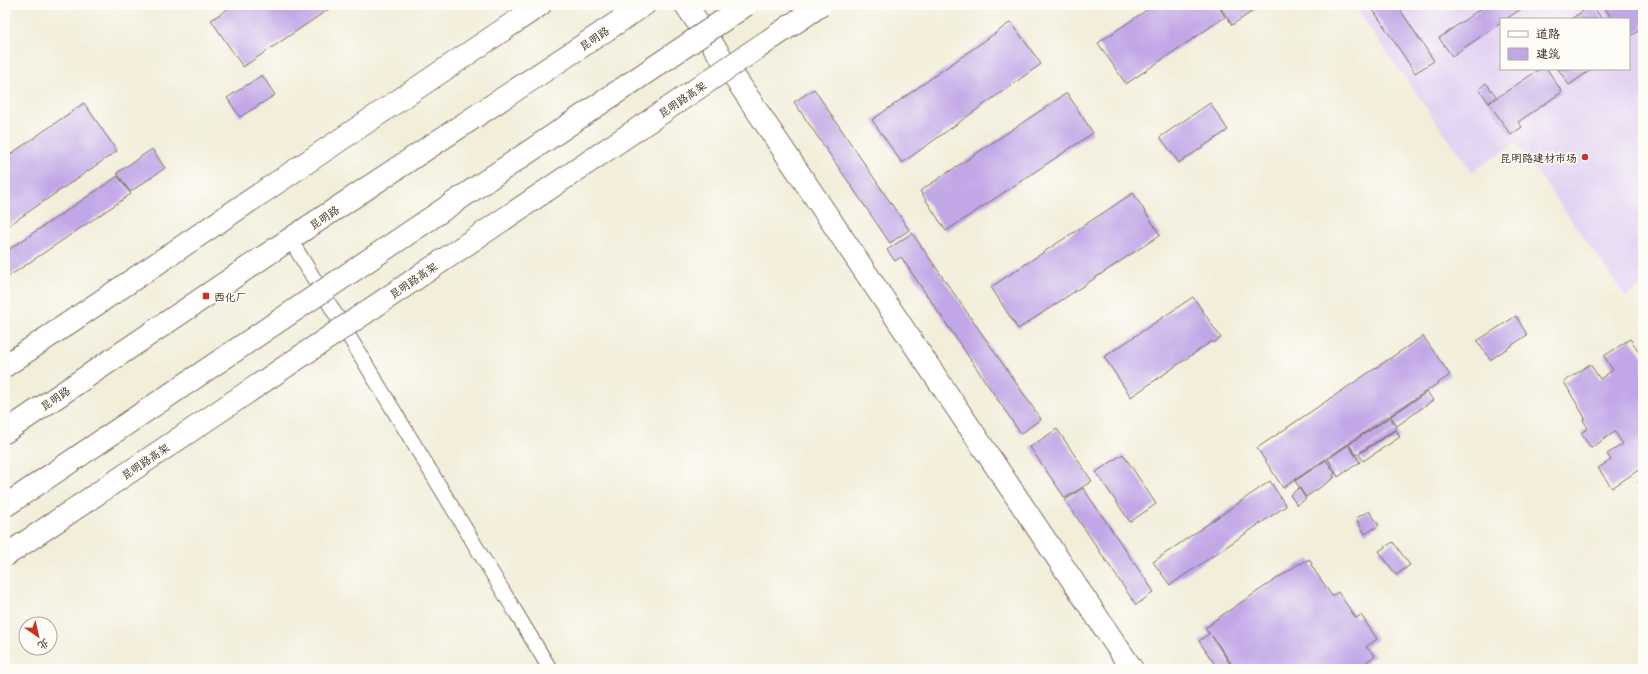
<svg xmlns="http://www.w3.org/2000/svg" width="1648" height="674" font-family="Mali,'LXGW WenKai TC',sans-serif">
<rect width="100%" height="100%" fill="#fdfcf7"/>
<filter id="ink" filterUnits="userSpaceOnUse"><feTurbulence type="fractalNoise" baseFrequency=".025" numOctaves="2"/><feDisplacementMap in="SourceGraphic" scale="8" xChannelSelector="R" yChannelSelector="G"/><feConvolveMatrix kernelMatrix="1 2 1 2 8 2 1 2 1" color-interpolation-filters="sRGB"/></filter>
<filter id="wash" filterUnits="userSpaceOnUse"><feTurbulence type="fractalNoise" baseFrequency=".012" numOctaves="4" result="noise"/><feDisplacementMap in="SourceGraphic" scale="16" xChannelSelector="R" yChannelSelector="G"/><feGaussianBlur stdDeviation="0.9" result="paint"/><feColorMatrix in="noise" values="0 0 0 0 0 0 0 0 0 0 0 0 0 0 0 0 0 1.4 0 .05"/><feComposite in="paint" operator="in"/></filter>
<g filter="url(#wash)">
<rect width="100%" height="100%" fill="#f2eeda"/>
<path fill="#e3d3f3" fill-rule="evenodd" d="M 1353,5 L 1643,5 L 1643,285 L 1626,297 L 1516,143 L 1472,172 ZM 1501,19 L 1629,19 L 1629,69 L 1501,69 Z"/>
<g id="blocks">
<g fill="#c2a7e7" fill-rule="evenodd">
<polygon points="234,5 335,5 243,67 211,20"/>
<polygon points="1154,5 1218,5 1225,17 1126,84 1098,43"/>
<polygon points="1219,5 1262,5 1232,25"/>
<polygon points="1370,5 1397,5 1434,61 1415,73"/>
<polygon points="1486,5 1527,5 1506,19 1501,19 1501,23 1452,56 1439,38"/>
<polygon points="1592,5 1602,19 1571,19"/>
<polygon points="1603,5 1643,5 1643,28 1629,37 1629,19 1612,19"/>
<polygon points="1011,22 1041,64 902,163 872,120"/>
<polygon points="1540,69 1547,69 1562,92 1518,122 1522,127 1511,135 1489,103"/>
<polygon points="1558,69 1592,69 1569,85"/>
<polygon points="262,75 275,95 240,117 227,98"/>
<polygon points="1486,83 1496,96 1489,103 1479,89"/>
<polygon points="814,89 909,230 890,243 794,102"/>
<polygon points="1067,93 1093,133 946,231 920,191"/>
<polygon points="84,103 117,151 5,228 5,158"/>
<polygon points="1210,103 1228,130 1179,163 1160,137"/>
<polygon points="152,149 165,168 130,192 117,173"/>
<polygon points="118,176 131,194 5,279 5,252"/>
<polygon points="1133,193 1160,235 1018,329 991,287"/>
<polygon points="912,233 1041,419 1021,434 901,257 895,261 887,250"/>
<polygon points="1193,297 1221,338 1213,343 1212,341 1131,397 1104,357"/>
<polygon points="1516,316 1527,335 1490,360 1477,341"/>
<polygon points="1423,336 1450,375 1283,488 1257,448"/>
<polygon points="1630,339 1643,357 1643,474 1640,469 1612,488 1598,468 1611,460 1607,454 1623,444 1615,432 1591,448 1581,433 1588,428 1583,420 1585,418 1564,382 1590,364 1600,379 1613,370 1604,356"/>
<polygon points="1427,392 1433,400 1397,426 1391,416"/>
<polygon points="1390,417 1397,428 1356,455 1349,444"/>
<polygon points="1057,429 1092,481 1065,498 1030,447"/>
<polygon points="1396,430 1400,437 1363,461 1359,454"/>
<polygon points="1348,445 1360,462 1338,477 1328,459"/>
<polygon points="1123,454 1156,504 1130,522 1096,472"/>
<polygon points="1326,460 1335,473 1333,475 1334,478 1306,497 1295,481"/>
<polygon points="1643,479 1643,490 1638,482"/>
<polygon points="1270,481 1286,506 1170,585 1153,562"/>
<polygon points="1083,488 1154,592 1136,605 1065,500"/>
<polygon points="1299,488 1306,499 1297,505 1290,495"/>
<polygon points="1369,511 1379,525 1365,534 1356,518"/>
<polygon points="1393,542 1410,565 1396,575 1379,551"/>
<path d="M 1309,559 L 1312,564 L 1311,565 L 1332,596 L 1338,592 L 1356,618 L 1361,615 L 1377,639 L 1366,647 L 1375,656 L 1366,662 L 1368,664 L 1361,669 L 1218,669 L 1199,641 L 1210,633 L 1209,634 L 1205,628 L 1213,623 L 1212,622 L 1300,563 L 1301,564 ZM 1212,636 L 1231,663 L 1230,664 Z"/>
</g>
</g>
</g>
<g filter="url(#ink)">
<use href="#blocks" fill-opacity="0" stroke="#7b6f60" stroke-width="1"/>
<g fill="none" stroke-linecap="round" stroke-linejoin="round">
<defs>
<polyline id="lane" points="290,239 550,669"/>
<g id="secondary">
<polyline points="686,5 1132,669"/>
<polyline points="5,366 540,5"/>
<polyline points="5,432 290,239 644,5"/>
</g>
</defs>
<use href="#lane" stroke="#7b6f60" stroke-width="16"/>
<use href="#secondary" stroke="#7b6f60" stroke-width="24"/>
<use href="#lane" stroke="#fff" stroke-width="14"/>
<use href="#secondary" stroke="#fff" stroke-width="22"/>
<defs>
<g id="highway-bridge">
<polyline points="5,506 746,5"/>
<polyline points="5,556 821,5"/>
</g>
</defs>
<use href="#highway-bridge" stroke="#7b6f60" stroke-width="24" stroke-linecap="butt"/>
<use href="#highway-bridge" stroke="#fff" stroke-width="22"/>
</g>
</g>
<g fill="#c8321e" stroke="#fdfcf7" stroke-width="1.5">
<circle cx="1585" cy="157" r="4"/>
<rect x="202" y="292" width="8" height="8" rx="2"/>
</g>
<g text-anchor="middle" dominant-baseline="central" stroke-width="3.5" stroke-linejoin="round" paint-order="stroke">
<g font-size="11" fill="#3b2a1e" stroke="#fdfcf7">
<text transform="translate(594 38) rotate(-34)">昆明路</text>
<text transform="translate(682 99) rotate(-34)">昆明路高架</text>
<text transform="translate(324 217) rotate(-34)">昆明路</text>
<text transform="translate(413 280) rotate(-34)">昆明路高架</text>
<text transform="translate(55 398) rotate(-34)">昆明路</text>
<text transform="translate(145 461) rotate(-34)">昆明路高架</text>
</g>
<g font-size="11" fill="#3b2a1e" stroke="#fdfcf7" text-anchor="end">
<text x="1577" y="157">昆明路建材市场</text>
<text x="214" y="296" text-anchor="start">西化厂</text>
</g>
</g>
<rect width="1648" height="674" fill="none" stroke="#fdfcf7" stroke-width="20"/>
<rect x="1500" y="18" width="130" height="52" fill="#fdfcf7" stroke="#afa8a0"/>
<rect x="1508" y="31" width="20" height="6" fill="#ffffff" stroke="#afa8a0"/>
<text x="1536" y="38" font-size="12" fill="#3b2a1e">道路</text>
<rect x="1508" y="48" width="20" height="12" fill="#c2a7e7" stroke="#afa8a0"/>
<text x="1536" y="58" font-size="12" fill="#3b2a1e">建筑</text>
<g transform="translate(38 636) rotate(146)"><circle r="19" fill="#fdfcf7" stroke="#afa8a0"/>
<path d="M0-3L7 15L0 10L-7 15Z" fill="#c8321e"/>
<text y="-6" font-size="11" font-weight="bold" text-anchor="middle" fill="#3b2a1e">北</text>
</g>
</svg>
